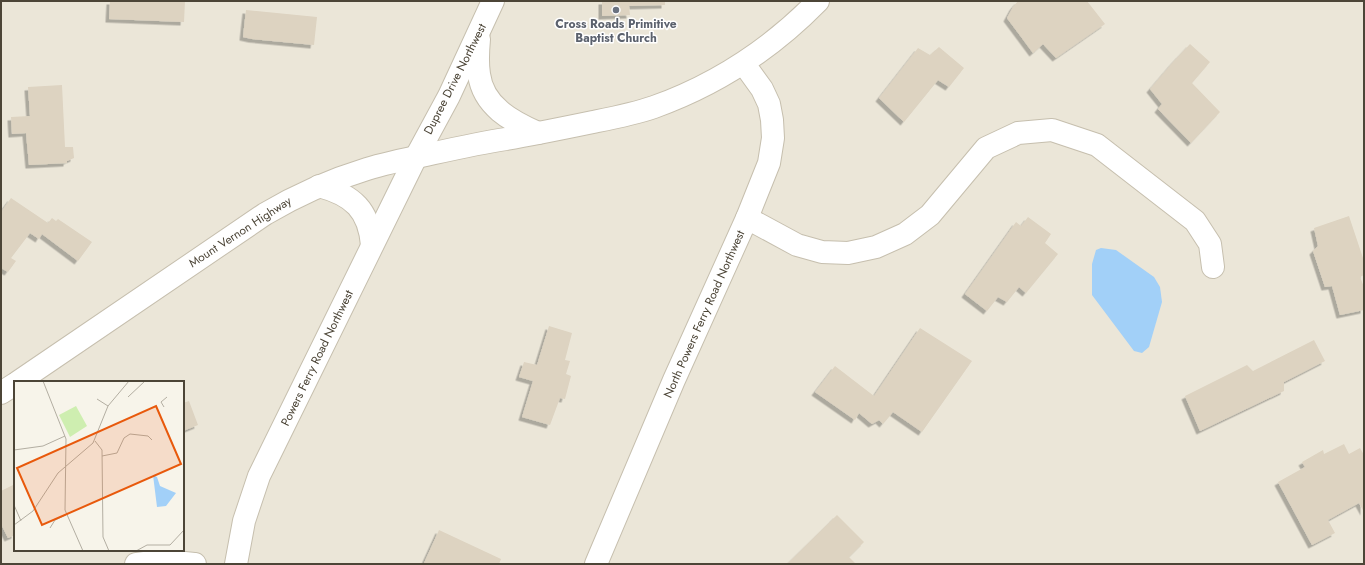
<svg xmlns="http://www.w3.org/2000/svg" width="1365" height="565" font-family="Jost,sans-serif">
<defs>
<filter id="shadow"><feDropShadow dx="-3.5" dy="3.5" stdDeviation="0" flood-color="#0004"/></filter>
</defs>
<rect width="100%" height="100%" fill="#f7f4ea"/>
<path fill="#ebe6d8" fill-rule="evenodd" d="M 1,1 L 1364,1 L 1364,564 L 1,564 ZM 15,382 L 183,382 L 183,550 L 15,550 Z"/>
<polygon fill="#a2d0f8" points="1101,248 1116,250 1154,277 1160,287 1162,302 1149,347 1142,353 1134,351 1092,295 1092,264 1096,250"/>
<g fill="#ddd3c1" filter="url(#shadow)">
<polygon points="110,1 185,1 184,22 109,19"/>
<polygon points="602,1 665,1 665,5 629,6 630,15 602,16"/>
<polygon points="1018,1 1087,1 1105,24 1056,58 1043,44 1033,53 1007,18 1013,7"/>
<polygon points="246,10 317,17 314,45 252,39 243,37"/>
<polygon points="1190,44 1210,62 1192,83 1220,112 1191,143 1158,109 1162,104 1150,89 1174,61"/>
<polygon points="939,47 964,68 949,87 938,80 904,122 879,98 918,48 930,55"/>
<polygon points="62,85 65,147 73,147 74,158 67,161 67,163 29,165 26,133 12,134 11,117 30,116 28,87"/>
<polygon points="11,198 48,223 52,218 56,221 58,219 92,242 78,261 42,234 39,239 30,233 11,258 16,261 8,272 1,268 1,212"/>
<polygon points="1349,216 1364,261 1364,275 1360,277 1364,287 1364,310 1340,315 1332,286 1325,287 1313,251 1318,246 1314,228"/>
<polygon points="1028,217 1051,234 1045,243 1058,254 1026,293 1019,287 1007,302 998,297 987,311 965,294 1016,222 1021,226"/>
<polygon points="549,326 572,333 565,360 570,361 566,374 571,376 565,399 560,398 550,425 522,417 533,381 519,377 524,362 537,365"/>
<polygon points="920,328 972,361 922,432 893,412 883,424 879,420 872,424 859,413 855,420 815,392 835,366 874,396"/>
<polygon points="1314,340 1325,361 1284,382 1284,391 1200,431 1185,396 1247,365 1253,371"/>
<polygon points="189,401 198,425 183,431 183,403"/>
<polygon points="1344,444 1349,454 1360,448 1364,455 1364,512 1359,503 1328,520 1335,533 1312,545 1278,482 1305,467 1302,462 1323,450 1324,454"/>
<polygon points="15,484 15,535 8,538 1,524 1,491"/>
<polygon points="837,515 864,542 849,557 856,564 787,564"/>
<polygon points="439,530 501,559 499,564 424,563"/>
</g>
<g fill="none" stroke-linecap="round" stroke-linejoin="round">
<defs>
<g id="minor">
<path d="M 479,39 C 478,50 477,62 479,74 C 483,106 511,121 538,133"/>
<path d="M 319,186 C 353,195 369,210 372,245"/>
<polyline points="747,218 797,245 822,252 848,253 876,247 905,234 930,215 986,148 1018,133 1052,130 1097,145 1195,221 1210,244 1213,267"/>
<path d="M 18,382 L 265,214 C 297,195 331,180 367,169 C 386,163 406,159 426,155 C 453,149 479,143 506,139 C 535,134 564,128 593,122 C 613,118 634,114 654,107 C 718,84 771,49 818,1"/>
<polyline points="1,393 15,384"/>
<path d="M 136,564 C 156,560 175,562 195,564"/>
<polyline points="236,564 244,521 259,476 416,157 449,96 493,1"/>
<polyline points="596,564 674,380 747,218 769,163 773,138 772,120 769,104 762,89 744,64"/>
</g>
</defs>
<use href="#minor" stroke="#c6bfae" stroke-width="24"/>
<use href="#minor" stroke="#fff" stroke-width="22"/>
</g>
<circle fill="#6b7280" stroke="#fff" stroke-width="1.5" cx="616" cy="10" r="4"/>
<g text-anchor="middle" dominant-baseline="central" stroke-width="3" stroke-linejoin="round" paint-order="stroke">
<g font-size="12" font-weight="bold" fill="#5b616d" stroke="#fff">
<text x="616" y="24">Cross Roads Primitive<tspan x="616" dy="14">Baptist Church</tspan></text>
</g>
<g font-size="12" fill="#4c4537" stroke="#fff">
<text transform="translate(455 79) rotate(-63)">Dupree Drive Northwest</text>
<text transform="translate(240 232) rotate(-33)">Mount Vernon Highway</text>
<text transform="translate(704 314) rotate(-66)">North Powers Ferry Road Northwest</text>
<text transform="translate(317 358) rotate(-64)">Powers Ferry Road Northwest</text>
</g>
</g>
<g transform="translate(14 381)">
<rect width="170" height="170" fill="#f7f4ea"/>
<path d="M 62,25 L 73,45 L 56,56 L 45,34 Z" fill="#ceeeb0"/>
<path d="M 139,94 L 143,96 L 146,105 L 162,112 L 152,125 L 143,126 Z" fill="#a2d0f8"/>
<path fill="none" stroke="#b3aea2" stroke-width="1" d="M 29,0 L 52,58 L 51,129 L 69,170M 114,16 L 131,0M 83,18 L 94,25M 150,26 L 147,21 L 153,16M 81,60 L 88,69 L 89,156 L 95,170M 0,69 L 29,65 L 51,55M 88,75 L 103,72 L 110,57 L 116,53 L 134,55 L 138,59M 0,124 L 7,140M 0,144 L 19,130 L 44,92 L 79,62 L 94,25 L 115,0M 36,147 L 41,139 L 52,134M 122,170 L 133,164 L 156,164 L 170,149"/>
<path fill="#e8590c" fill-opacity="0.15" stroke="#e8590c" stroke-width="2" d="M 142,25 L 167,83 L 28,144 L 3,87 Z"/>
<rect width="170" height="170" fill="none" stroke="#4c4537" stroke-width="2"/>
</g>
<rect width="1365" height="565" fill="none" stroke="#4c4537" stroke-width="4"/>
</svg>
